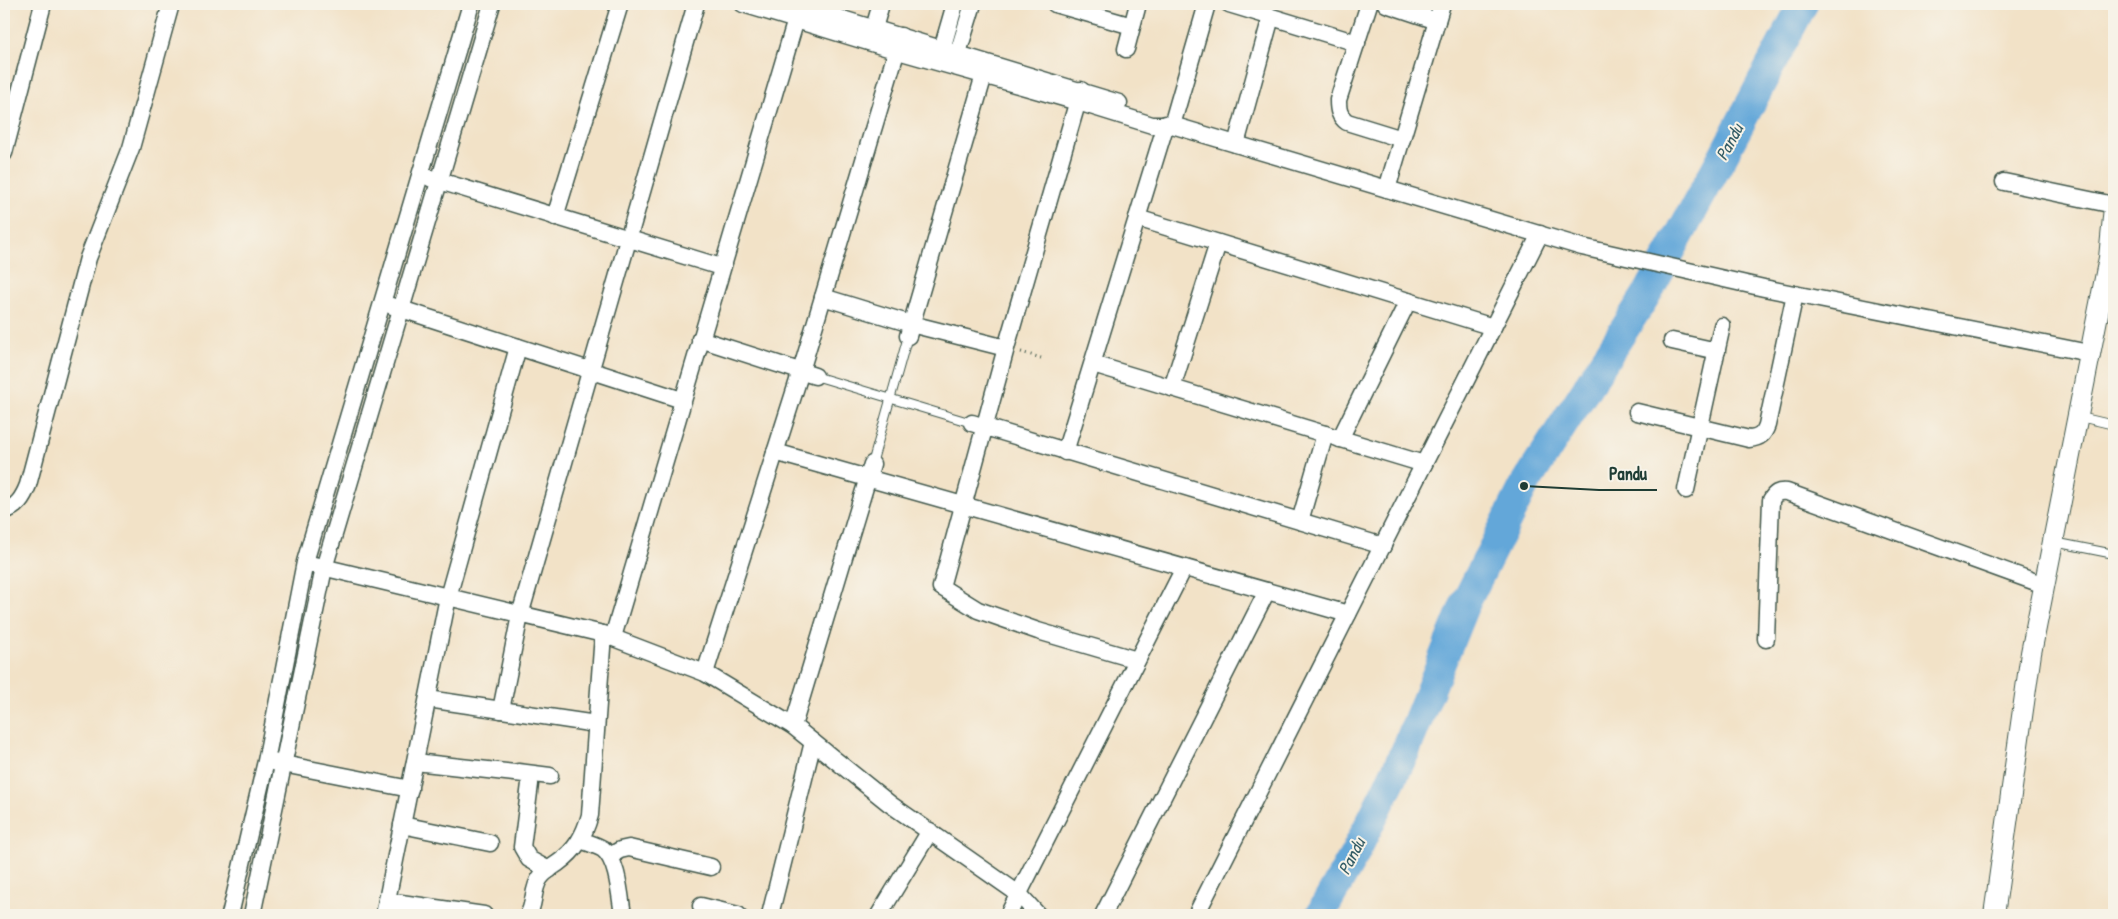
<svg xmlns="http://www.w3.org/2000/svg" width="2118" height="919" font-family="'Patrick Hand',sans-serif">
<rect width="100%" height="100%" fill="#f7f3e8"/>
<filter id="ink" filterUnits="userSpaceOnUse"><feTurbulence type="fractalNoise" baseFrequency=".02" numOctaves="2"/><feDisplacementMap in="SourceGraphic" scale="10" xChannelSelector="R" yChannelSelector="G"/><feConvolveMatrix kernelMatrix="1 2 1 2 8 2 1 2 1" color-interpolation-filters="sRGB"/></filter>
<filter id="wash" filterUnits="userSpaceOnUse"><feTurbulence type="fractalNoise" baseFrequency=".0096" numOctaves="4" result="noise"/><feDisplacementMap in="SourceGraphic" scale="20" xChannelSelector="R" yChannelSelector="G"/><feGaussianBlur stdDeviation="1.12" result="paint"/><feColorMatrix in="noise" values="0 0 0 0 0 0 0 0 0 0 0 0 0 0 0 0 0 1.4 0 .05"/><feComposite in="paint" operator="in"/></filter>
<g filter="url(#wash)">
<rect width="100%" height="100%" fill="#f2e2c7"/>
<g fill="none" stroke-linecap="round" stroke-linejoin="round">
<polyline stroke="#64a7d9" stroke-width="30" points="1320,915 1354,855 1405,752 1464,606 1524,486 1650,289 1726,150 1803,4"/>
</g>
</g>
<g filter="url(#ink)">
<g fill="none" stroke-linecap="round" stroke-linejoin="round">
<defs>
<g id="service">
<polyline points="815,376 972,423"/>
<polyline points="2080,417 2114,425"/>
<polyline points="872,464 908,336"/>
<polyline points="2054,542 2114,554"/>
</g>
<g id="minor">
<polyline points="743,4 898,51 1078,102 1152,125 1172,125 1582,247 1764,288 2089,353"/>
<polyline points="793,4 1119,103"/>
<polyline points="1055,4 1132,26"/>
<polyline points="1229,4 1357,43"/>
<path d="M 1369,4 L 1338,100 C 1338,110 1339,116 1347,122 L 1402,139"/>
<polyline points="1386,4 1437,21"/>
<polyline points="874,28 881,4"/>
<polyline points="942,49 955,4"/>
<polyline points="1126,49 1138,4"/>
<polyline points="958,53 973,4"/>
<polyline points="1081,90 1006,348 941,587 978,610 1038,631 1137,660"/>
<polyline points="1172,125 1207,4"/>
<polyline points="1236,144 1271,17"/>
<polyline points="4,153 43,4"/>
<polyline points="430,178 721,267"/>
<polyline points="2004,182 2114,205"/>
<polyline points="1387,189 1442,4"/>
<polyline points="555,217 620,4"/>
<polyline points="1137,218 1493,327"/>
<polyline points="823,297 911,324 1006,348"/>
<polyline points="392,306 682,400"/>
<polyline points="908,336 984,75"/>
<polyline points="700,339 815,376"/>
<polyline points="1672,341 1717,351"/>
<polyline points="1093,364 1424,464"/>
<polyline points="1172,388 1218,243"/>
<path d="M 1637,412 L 1749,439 C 1760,438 1764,434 1767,425 L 1795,294"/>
<polyline points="972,423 1383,546"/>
<polyline points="1340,439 1408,301"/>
<polyline points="775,452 1348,614"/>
<polyline points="1065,452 1166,124"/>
<polyline points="1686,490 1722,326"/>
<path d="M 4,511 C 17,507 23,498 28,485 L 88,258 L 131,148 L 171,4"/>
<polyline points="1300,521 1325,434"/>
<polyline points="314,565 603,634 705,673 793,726 890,804 1020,895 1038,915"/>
<polyline points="613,637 800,6"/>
<path d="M 1766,639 L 1771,500 C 1775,493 1778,491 1787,492 L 2044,585"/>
<polyline points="705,673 801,371 901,36"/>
<polyline points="428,699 596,724"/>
<polyline points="501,710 520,615 696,4"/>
<polyline points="793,726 872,464"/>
<polyline points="273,762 410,789"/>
<polyline points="415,762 524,774 529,778 530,784 522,847 529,859 549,870"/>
<polyline points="518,772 550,776"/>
<polyline points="402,825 490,843"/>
<path d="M 581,840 C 588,843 596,845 603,849 C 618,860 620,897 623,915"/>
<polyline points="610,856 620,850 629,848 711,867"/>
<polyline points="387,901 484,915"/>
<polyline points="701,906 738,915"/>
<polyline points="230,915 266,761 305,562 471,4"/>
<polyline points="252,915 324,568 492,4"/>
<polyline points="384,915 448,597 518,347"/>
<path d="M 528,915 C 535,905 532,889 540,878 C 544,872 552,867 558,863 C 576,850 584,836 590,815 L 603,634"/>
<polyline points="770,915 813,742"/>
<polyline points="879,915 930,831"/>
<polyline points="1008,915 1184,568"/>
<polyline points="1103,915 1267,591"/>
<polyline points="1196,915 1540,234"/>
</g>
<polyline id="tertiary" points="1994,915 2031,653 2109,258 2114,207"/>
</defs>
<use href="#service" stroke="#3f564a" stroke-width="10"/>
<use href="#minor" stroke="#3f564a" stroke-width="19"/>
<use href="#tertiary" stroke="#3f564a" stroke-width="22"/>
<polyline stroke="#3f564a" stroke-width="3" stroke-dasharray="1 4" stroke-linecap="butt" points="1021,352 1041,358"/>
<use href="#service" stroke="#fff" stroke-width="8"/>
<use href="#minor" stroke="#fff" stroke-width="16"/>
<use href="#tertiary" stroke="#fff" stroke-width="20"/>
</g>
</g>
<g text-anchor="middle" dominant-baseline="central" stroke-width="4" stroke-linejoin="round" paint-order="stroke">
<g font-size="18" font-style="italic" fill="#345d66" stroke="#f7f3e8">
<text transform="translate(1729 142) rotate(-62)">Pandu</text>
<text transform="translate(1351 856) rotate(-63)">Pandu</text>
</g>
</g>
<path fill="none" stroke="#1f3d34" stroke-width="2" d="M1524 486L1599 490H1657"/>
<circle fill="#1f3d34" stroke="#f7f3e8" stroke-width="2" cx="1524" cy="486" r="5"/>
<g font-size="18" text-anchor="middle" font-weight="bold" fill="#1f3d34" stroke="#f7f3e8" stroke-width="4" stroke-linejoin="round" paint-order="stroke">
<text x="1628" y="480">Pandu</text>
</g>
<rect width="2118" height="919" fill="none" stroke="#f7f3e8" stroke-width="20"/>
</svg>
